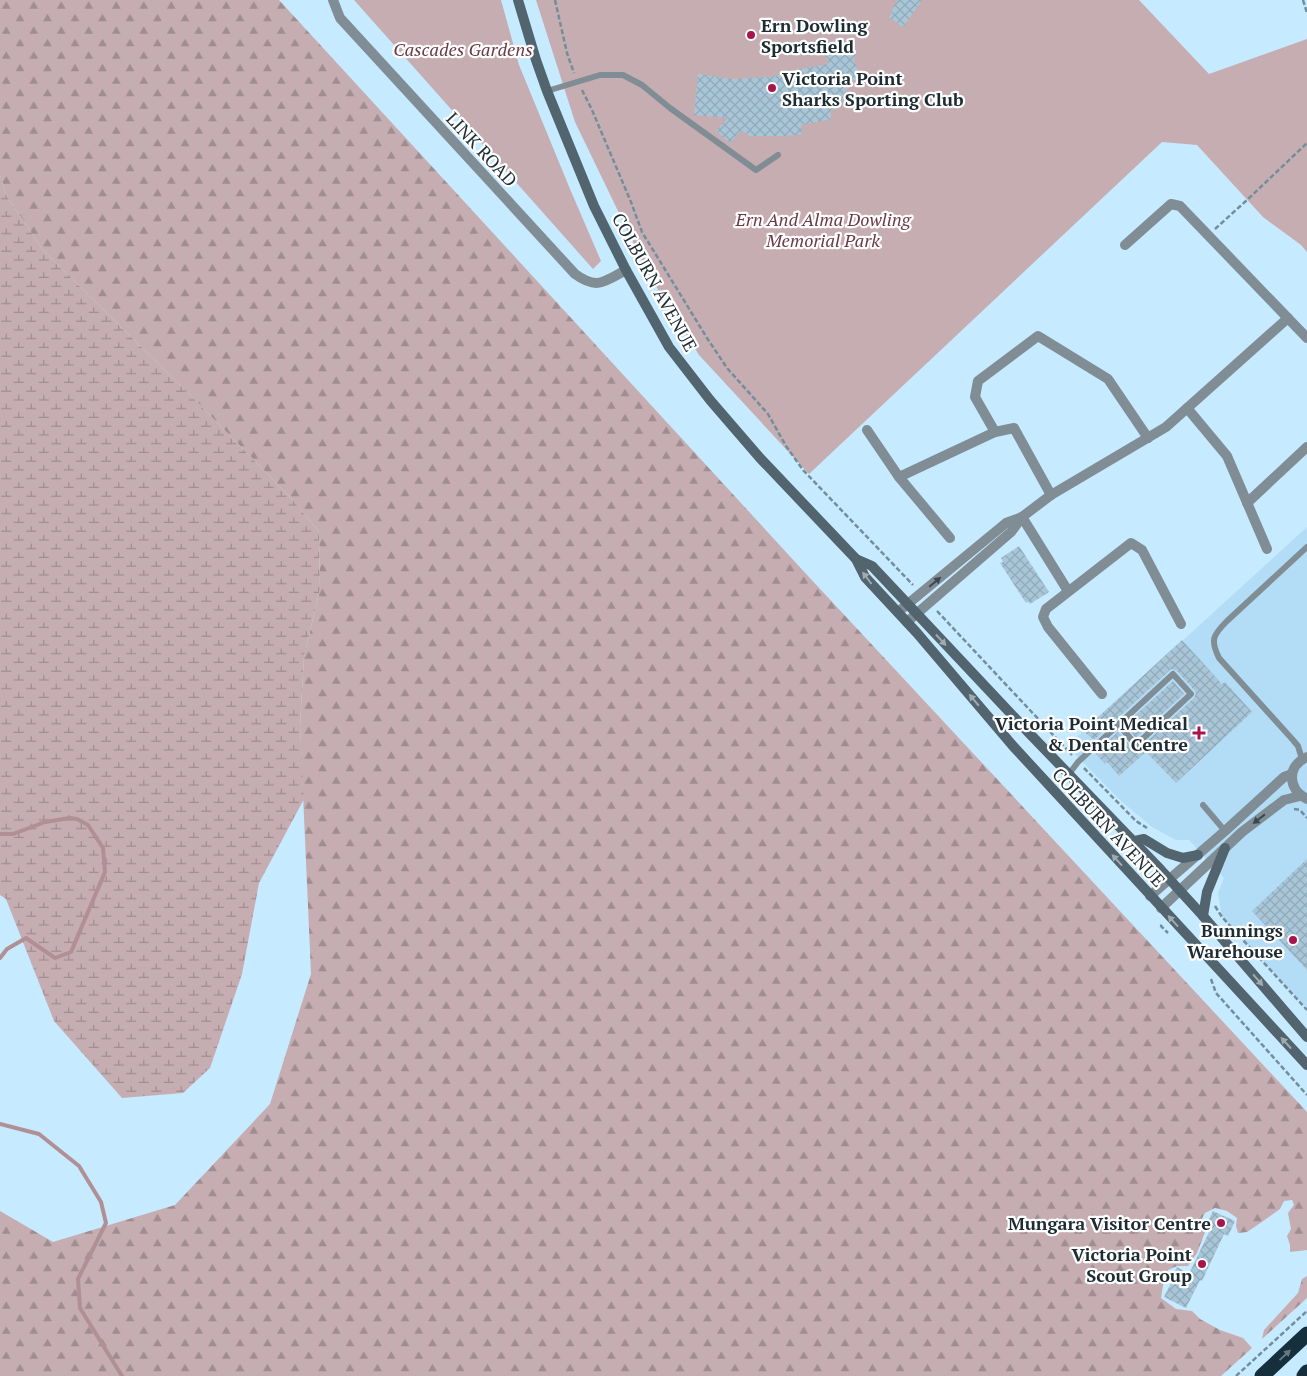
<svg xmlns="http://www.w3.org/2000/svg" width="1307" height="1376" font-family="'PT Serif',serif">
<defs>
<pattern id="forest-firs" width="22" height="20" patternUnits="userSpaceOnUse" patternTransform="scale(1.25)"><rect width="22" height="20" fill="#c6adb1"/><path d="M5 1l3.5 6h-7zM16 11l3.5 6h-7z" fill="#a08d91"/></pattern>
<pattern id="wetland-marsh" width="20" height="14" patternUnits="userSpaceOnUse" patternTransform="scale(1.25)"><rect width="20" height="14" fill="#c6adb1"/><path d="M1 5h8M5 5V1M11 12h8M15 12V8" fill="none" stroke="#a08d91"/></pattern>
<pattern id="building-cross-hatch" width="8" height="8" patternUnits="userSpaceOnUse" patternTransform="scale(1.25)"><rect width="8" height="8" fill="#a9c6d8"/><path d="M0 0l8 8M0 8l8-8" fill="none" stroke="#91aaba"/></pattern>
</defs>
<rect width="100%" height="100%" fill="#c6eaff"/>
<polygon fill="#b3ddf6" points="1307,527 1307,1008 1222,917 1218,893 1224,878 1189,840 1176,840 1152,827 1120,800 1067,746"/>
<g fill="#c6adb1">
<polygon points="354,0 501,0 519,65 570,189 601,261 593,269"/>
<polygon points="536,0 1139,0 1209,74 1307,39 1307,252 1301,245 1263,217 1197,145 1162,142 809,474 699,355 649,275 575,122"/>
</g>
<g fill="url(#forest-firs)">
<polygon points="0,0 279,0 808,576 1307,1112 1307,1250 1290,1252 1290,1245 1287,1236 1291,1229 1288,1213 1294,1205 1292,1200 1284,1201 1280,1209 1256,1226 1247,1232 1238,1233 1236,1226 1237,1218 1227,1211 1215,1208 1205,1213 1200,1222 1205,1232 1197,1253 1188,1266 1177,1266 1168,1270 1164,1279 1161,1298 1176,1309 1192,1311 1200,1319 1220,1330 1243,1338 1252,1348 1221,1376 0,1376 0,1211 53,1242 175,1205 270,1104 311,974 300,726 304,657 320,589 319,532 293,500 199,404 43,250 6,195 0,175"/>
<polygon points="1307,1276 1307,1298 1262,1339 1264,1330 1298,1293 1302,1279"/>
</g>
<polygon fill="url(#wetland-marsh)" points="0,175 6,195 43,250 199,404 293,500 319,532 320,589 304,657 300,726 304,799 259,883 242,974 210,1068 183,1093 122,1098 54,1021 6,899 0,895"/>
<g fill="none" stroke-linecap="round" stroke-linejoin="round">
<g stroke="#b08f95" stroke-width="4">
<polyline points="0,834 13,834 45,822 70,818 77,819 88,825 103,848 105,872 71,952 55,958 26,938 7,949 0,958"/>
<polyline points="0,1124 39,1134 79,1166 101,1202 106,1223 78,1279 80,1308 122,1376"/>
</g>
</g>
<g fill="url(#building-cross-hatch)">
<polygon points="898,0 922,0 903,27 889,17 893,12 891,10"/>
<polygon points="851,40 856,52 854,61 861,77 845,85 848,90 843,92 845,96 841,99 843,104 835,107 836,109 830,110 831,119 801,125 802,134 786,136 749,136 742,130 730,143 716,131 728,118 694,115 698,74 732,79 769,77 789,73 789,71 829,64 824,54"/>
<polygon points="1019,546 1049,592 1030,604 1028,601 1026,603 1000,563 1003,562 1001,558"/>
<polygon points="1182,640 1222,684 1225,682 1252,712 1176,783 1146,752 1119,776 1107,762 1105,764 1095,753 1118,732 1133,749 1137,750 1139,749 1194,698 1196,693 1195,691 1177,671 1171,669 1094,740 1083,731"/>
<polygon points="1173,681 1184,694 1136,738 1125,725"/>
<polygon points="1307,859 1307,970 1252,911"/>
<polygon points="1213,1211 1235,1221 1228,1236 1224,1234 1202,1281 1200,1280 1186,1308 1164,1297 1173,1279 1172,1278 1177,1267 1189,1274 1211,1228 1206,1225"/>
</g>
<g fill="none" stroke-linecap="round" stroke-linejoin="round">
<g stroke="#748d9b" stroke-width="2.5" stroke-dasharray="5 2.5" stroke-linecap="butt">
<polyline points="555,0 567,53 574,73"/>
<polyline points="1303,0 1307,13"/>
<polyline points="582,90 592,110 631,202 642,232 707,338 727,368 768,414 786,446 803,470 913,585"/>
<polyline points="1215,229 1247,200 1307,143"/>
<polyline points="937,611 1072,755"/>
<polyline points="1084,768 1136,821 1147,828"/>
<polyline points="1294,809 1300,810 1307,818"/>
<polyline points="1215,906 1222,917 1307,1010"/>
<polyline points="1162,925 1161,926 1168,933"/>
<polyline points="1211,979 1216,993 1307,1095"/>
<polyline points="1236,1376 1307,1311"/>
</g>
<g stroke="#818d95" stroke-width="6">
<polyline points="547,91 600,75 623,75 642,85 670,108 756,170 778,155"/>
<path d="M 1302,759 L 1298,746 L 1293,740 L 1219,658 C 1210,640 1213,635 1227,621 L 1307,547"/>
<polyline points="1069,774 1078,762 1173,674 1191,694 1136,745 1119,725"/>
<polyline points="1203,805 1225,831"/>
</g>
<g stroke="#818d95" stroke-width="10">
<path d="M 333,0 L 340,18 L 575,274 C 597,290 604,282 626,270"/>
<polyline points="1125,245 1171,204 1180,206 1307,338"/>
<polyline points="1187,408 1227,456 1267,549"/>
<polyline points="867,430 899,477 950,538"/>
<polyline points="995,432 975,397 978,381 1038,336 1108,379 1148,438"/>
<polyline points="899,477 995,432 1014,428 1051,495"/>
<polyline points="1247,503 1307,447"/>
<polyline points="1022,517 1068,591"/>
<polyline points="898,612 1006,523 1022,517 1051,495 1166,427 1288,318"/>
<polyline points="907,622 1011,532 1022,517"/>
<polyline points="1102,694 1048,627 1043,617 1046,609 1131,543 1142,550 1181,624"/>
<path d="M 1307,757 C 1286,766 1288,790 1307,799"/>
<polyline points="1150,896 1225,831 1284,777 1292,774"/>
<polyline points="1161,908 1242,832 1284,800 1300,796"/>
</g>
<g stroke="#52646e" stroke-width="10">
<polyline points="518,0 536,60 547,91 594,206 626,270 669,347 710,400 760,458 856,559 865,577 917,633 1013,746 1307,1065"/>
<polyline points="856,559 872,566 1030,734 1161,870 1203,916 1307,1037"/>
<polyline points="1135,841 1144,839 1167,853 1183,858 1198,855"/>
<polyline points="1203,916 1207,892 1225,848"/>
</g>
<g stroke="#162f3d" stroke-width="15">
<polyline points="1262,1376 1307,1334"/>
<polyline points="1304,1376 1307,1372"/>
</g>
</g>
<defs><path id="oneway-solid" d="M-6-.8H1V-3.2L6.5 0L1 3.2V.8H-6Z" transform="scale(1.25)"/></defs>
<g fill="#a0aaaf">
<use href="#oneway-solid" transform="translate(867 578) rotate(-127)"/>
<use href="#oneway-solid" transform="translate(941 640) rotate(47)"/>
<use href="#oneway-solid" transform="translate(974 700) rotate(-130)"/>
<use href="#oneway-solid" transform="translate(1117 860) rotate(-132)"/>
<use href="#oneway-solid" transform="translate(1173 921) rotate(-132)"/>
<use href="#oneway-solid" transform="translate(1258 980) rotate(49)"/>
<use href="#oneway-solid" transform="translate(1286 1043) rotate(-133)"/>
</g>
<g fill="#3b4850">
<use href="#oneway-solid" transform="translate(935 582) rotate(-40)"/>
<use href="#oneway-solid" transform="translate(1259 819) rotate(142)"/>
</g>
<use fill="#687881" href="#oneway-solid" transform="translate(1285 1355) rotate(-43)"/>
<g fill="#a8144c" stroke="#fff" stroke-width="2">
<circle cx="751" cy="35" r="5"/>
<circle cx="772" cy="88" r="5"/>
<path d="M1196.5 725.5h5v5h5v5h-5v5h-5v-5h-5v-5h5z"/>
<circle cx="1293" cy="940" r="5"/>
<circle cx="1221" cy="1223" r="5"/>
<circle cx="1202" cy="1264" r="5"/>
</g>
<g text-anchor="middle" dominant-baseline="central" stroke-width="4.5" stroke-linejoin="round" paint-order="stroke">
<g font-size="18" font-weight="bold" fill="#1d2b32" stroke="#fff" text-anchor="end">
<text x="761" y="25" text-anchor="start">Ern Dowling<tspan x="761" dy="21">Sportsfield</tspan></text>
<text x="782" y="78" text-anchor="start">Victoria Point<tspan x="782" dy="21">Sharks Sporting Club</tspan></text>
<text x="1188" y="723">Victoria Point Medical<tspan x="1188" dy="21">&amp; Dental Centre</tspan></text>
<text x="1283" y="930">Bunnings<tspan x="1283" dy="21">Warehouse</tspan></text>
<text x="1211" y="1223">Mungara Visitor Centre</text>
<text x="1192" y="1254">Victoria Point<tspan x="1192" dy="21">Scout Group</tspan></text>
</g>
<g font-size="18" font-style="italic" fill="#6b3a45" stroke="#fff">
<text x="463" y="49">Cascades Gardens</text>
<text x="823" y="219">Ern And Alma Dowling<tspan x="823" dy="21">Memorial Park</tspan></text>
</g>
<g font-size="18" fill="#1d2b32" stroke="#fff">
<text transform="translate(482 149) rotate(47)">LINK ROAD</text>
<text transform="translate(655 282) rotate(61)">COLBURN AVENUE</text>
<text transform="translate(1109 827) rotate(47)">COLBURN AVENUE</text>
</g>
</g>
</svg>
